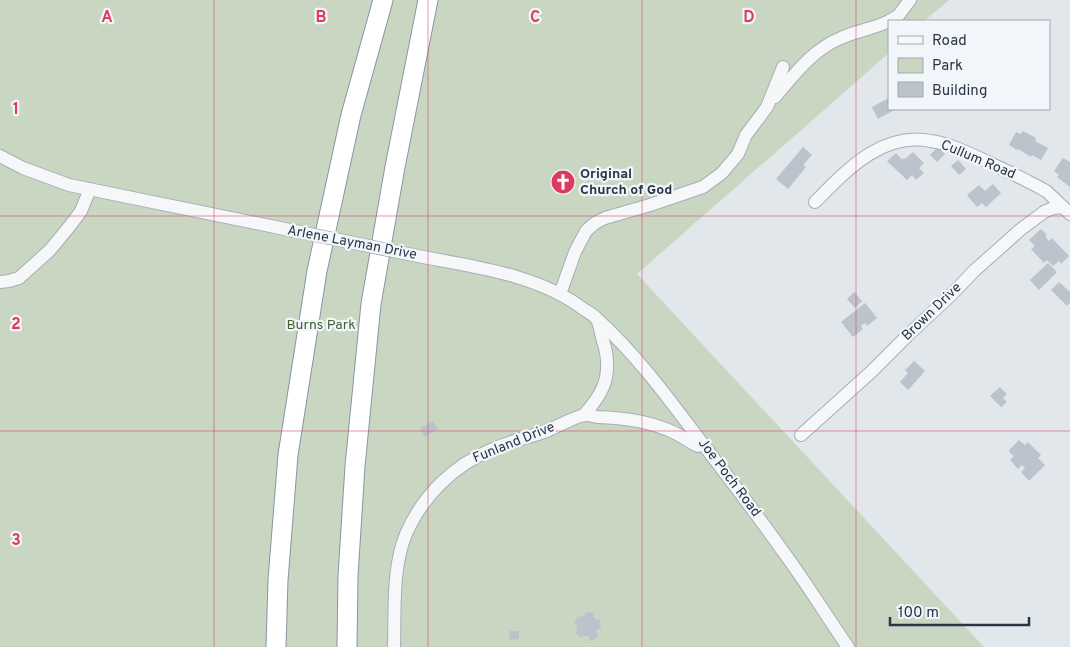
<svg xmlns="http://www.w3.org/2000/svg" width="1070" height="647" font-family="Overpass,sans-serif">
<rect width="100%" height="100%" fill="#e2e7ec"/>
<polygon fill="#c9d7c2" points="0,0 949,0 924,21 889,21 889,53 637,274 984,647 0,647"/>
<g fill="#bbc3cc">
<polygon points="889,98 889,109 896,109 878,119 872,107"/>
<polygon points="1023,131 1036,138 1035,141 1048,148 1041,160 1032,155 1031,157 1018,149 1017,150 1009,145 1016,132 1021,134"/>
<polygon points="803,147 812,155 803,165 806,167 788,189 776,179"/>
<polygon points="938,147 945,154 937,162 930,155"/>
<polygon points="913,152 924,163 919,168 924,173 916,180 912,175 907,180 887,161 896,153 902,160 904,158 905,159"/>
<polygon points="1063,158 1070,162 1070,187 1057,177 1059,175 1054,171"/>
<polygon points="958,160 966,169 959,175 951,166"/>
<polygon points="993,184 1001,193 986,207 982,203 977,207 967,195 979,185 985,191"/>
<polygon points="1041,229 1047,235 1045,236 1049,241 1052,238 1069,256 1061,264 1059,261 1053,266 1047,260 1044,263 1031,249 1035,246 1029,240"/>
<polygon points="1048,263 1057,272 1039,290 1030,280"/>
<polygon points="1059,282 1070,292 1070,303 1067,306 1051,290"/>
<polygon points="854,292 862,301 855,308 847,299"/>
<polygon points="865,303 877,318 867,326 865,323 861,326 863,329 853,337 841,322"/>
<polygon points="914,361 925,371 908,390 900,382 908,373 905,370"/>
<polygon points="1000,387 1007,394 1003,398 1007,402 1001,407 990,396"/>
<polygon points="433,421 438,429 425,437 420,428"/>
<polygon points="1019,440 1025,445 1028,442 1041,455 1038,458 1045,465 1029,481 1021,472 1025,468 1022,465 1018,469 1010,460 1014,456 1010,453 1009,450"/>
<polygon points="586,612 594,613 593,616 597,620 600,620 601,629 598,629 596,632 599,637 591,641 588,636 583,636 581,638 575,632 577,630 577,624 574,623 578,616 581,617 585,615"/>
<polygon points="509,631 519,631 519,639 510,640"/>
</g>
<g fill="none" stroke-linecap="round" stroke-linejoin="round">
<defs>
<g id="minor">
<polyline points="889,21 898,16 910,0"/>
<path d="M 775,97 C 794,75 813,49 841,38 C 856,31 873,29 889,21"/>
<polyline points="0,156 23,168 69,185 280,228"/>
<path d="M 815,202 C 846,171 882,131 931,141 C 951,144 970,154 988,162 C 1002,169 1016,175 1029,182 C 1035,185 1041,188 1046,191 C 1052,196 1057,202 1063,207"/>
<path d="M 423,257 C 475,267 538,275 582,308 C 586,311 594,315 597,319 C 600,326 601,335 603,341 C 608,355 609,373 603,387 C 600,395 590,408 584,415"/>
<polyline points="0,282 9,281 19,278 50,250 69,227 81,211 90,189"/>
<polyline points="560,294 575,252 586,231 595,223 605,218 650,205 703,187 722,173 738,154 746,135 767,107 783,67"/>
<path d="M 596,318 C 637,355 669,399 702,443 C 729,478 756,513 782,550 C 805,581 826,615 848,647"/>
<polyline points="801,435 871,372 907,336 951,295 974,271 1020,230 1044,212 1053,208 1063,207 1070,214"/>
<path d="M 394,647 C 395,612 392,567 406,534 C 423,495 454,465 493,449 C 511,441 529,437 547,431 C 556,427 578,415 586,415 C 590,415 593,416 597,417 C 624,418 650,421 675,433 C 683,437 690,442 698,446 L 703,444"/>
</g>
<g id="highway">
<polyline points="276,647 278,580 288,455 317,271 351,115 383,0"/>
<polyline points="347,647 348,576 355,466 371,304 395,167 428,0"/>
</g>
</defs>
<use href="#minor" stroke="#a6aeb7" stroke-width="14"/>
<use href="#highway" stroke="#8795a4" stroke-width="21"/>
<use href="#minor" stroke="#f5f7f9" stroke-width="12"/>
<use href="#highway" stroke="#fff" stroke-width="19"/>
<defs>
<polyline id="minor-bridge" points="280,228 423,257"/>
</defs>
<use href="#minor-bridge" stroke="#a6aeb7" stroke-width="14" stroke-linecap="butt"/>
<use href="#minor-bridge" stroke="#f5f7f9" stroke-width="12"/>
</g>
<path fill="none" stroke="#dd3a5f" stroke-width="1" stroke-opacity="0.55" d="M 214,0 L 214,647M 428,0 L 428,647M 642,0 L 642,647M 856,0 L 856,647M 0,216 L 1070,216M 0,431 L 1070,431"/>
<defs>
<symbol id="church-disc" viewBox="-11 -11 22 22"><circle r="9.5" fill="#dd3a5f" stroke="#f2f5f9"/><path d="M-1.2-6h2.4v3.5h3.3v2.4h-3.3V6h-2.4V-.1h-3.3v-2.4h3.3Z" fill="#fff"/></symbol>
</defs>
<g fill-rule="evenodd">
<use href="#church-disc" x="549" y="168" width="28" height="28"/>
</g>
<g text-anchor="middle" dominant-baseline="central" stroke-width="4.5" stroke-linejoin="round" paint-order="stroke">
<g font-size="14" fill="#283546" stroke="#f2f5f9">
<text transform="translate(978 160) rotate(23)">Cullum Road</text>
<text transform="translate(352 243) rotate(11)">Arlene Layman Drive</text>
<text transform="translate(932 312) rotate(-44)">Brown Drive</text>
<text transform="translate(514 443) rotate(-22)">Funland Drive</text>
<text transform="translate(729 478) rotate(53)">Joe Poch Road</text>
</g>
<g font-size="14" font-weight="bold" fill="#283546" stroke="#f2f5f9" text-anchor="start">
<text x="580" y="174">Original<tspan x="580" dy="16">Church of God</tspan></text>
</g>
<g font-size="14" fill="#406333" stroke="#f2f5f9">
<text x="321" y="325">Burns Park</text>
</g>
</g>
<g font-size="16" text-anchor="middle" font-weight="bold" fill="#dd3a5f" stroke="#f2f5f9" stroke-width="4.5" stroke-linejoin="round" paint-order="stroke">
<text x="107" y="22">A</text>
<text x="321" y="22">B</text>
<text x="535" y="22">C</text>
<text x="749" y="22">D</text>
<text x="16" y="114">1</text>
<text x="16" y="329">2</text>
<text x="16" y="545">3</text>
</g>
<rect x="888" y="20" width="162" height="90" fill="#f2f5f9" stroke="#a1a8b1"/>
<rect x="898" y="36" width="25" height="8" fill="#f5f7f9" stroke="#a1a8b1"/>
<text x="932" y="45" font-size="15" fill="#283546">Road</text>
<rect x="898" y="58" width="25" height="15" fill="#c9d7c2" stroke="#a1a8b1"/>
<text x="932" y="70" font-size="15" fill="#283546">Park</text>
<rect x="898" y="82" width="25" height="15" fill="#bbc3cc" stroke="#a1a8b1"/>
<text x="932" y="95" font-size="15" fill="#283546">Building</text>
<path d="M890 617v8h139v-8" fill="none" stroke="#283546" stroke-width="2.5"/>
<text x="898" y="617" font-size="15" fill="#283546" stroke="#f2f5f9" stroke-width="4" paint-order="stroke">100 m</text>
</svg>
